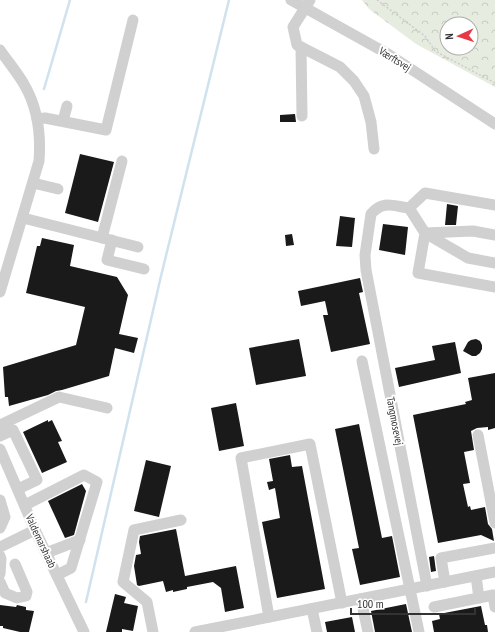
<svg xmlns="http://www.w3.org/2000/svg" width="495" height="632" font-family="'PT Sans Narrow',sans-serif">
<defs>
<pattern id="forest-crowns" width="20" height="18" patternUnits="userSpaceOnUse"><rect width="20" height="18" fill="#e6ecdf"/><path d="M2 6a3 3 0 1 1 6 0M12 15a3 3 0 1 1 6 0" fill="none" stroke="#c6cbc0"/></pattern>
</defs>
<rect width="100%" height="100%" fill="#fff"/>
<path fill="url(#forest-crowns)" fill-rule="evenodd" d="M 362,0 L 495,0 L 495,87 L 416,44 L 369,9 ZM 447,24 L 471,24 L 471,48 L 447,48 Z"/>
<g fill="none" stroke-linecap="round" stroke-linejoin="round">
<g stroke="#cfe2ee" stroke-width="2.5">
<polyline points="44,89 70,0"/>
<polyline points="86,602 161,276 229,0"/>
</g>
</g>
<g fill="#1a1a1a">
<polygon points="295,114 296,122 280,122 280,115"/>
<polygon points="80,154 114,162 98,222 65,213"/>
<polygon points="447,204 458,206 456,225 445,225"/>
<polygon points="340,216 355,218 352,247 336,246"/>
<polygon points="383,224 408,227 405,255 379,250"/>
<polygon points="292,234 294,245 286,246 285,235"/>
<polygon points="42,238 74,245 70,266 117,277 128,295 119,334 138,338 134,353 115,348 109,376 62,390 56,391 48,395 9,406 8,397 5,397 3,367 76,345 85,307 26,293 37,246 40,246"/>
<polygon points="360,278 363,292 359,293 370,344 331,352 323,315 328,315 325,301 301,306 298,291"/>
<polygon points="299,339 306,376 256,385 249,348"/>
<polygon points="476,339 480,341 482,345 482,349 480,353 476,356 472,356 463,351 468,342 471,340"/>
<polygon points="455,342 461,373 399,387 395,368 435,360 432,346"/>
<polygon points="495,373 495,428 488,430 488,427 477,428 471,431 474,450 464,452 470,483 463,484 468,507 470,506 471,510 485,507 488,524 492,529 494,541 481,535 438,543 413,415 466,404 465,402 472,400 468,378"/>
<polygon points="236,403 244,446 219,451 211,408"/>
<polygon points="48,420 48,422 52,420 62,441 58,442 67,462 42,473 23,432"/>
<polygon points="359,424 382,538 392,536 400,577 360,585 352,549 359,548 335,429"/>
<polygon points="290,455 292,467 302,466 325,589 277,598 262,522 280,518 275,488 269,490 267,482 273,481 269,459"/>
<polygon points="146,460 171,466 159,517 134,511"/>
<polygon points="82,484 86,491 74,535 65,538 48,501"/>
<polygon points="176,529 185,576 236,566 244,608 225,612 221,588 213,582 187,587 187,589 173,592 173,590 166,592 163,581 139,586 137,585 134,566 136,555 141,554 139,542 140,536"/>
<polygon points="434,556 436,571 431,572 429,557"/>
<polygon points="115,594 126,597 124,603 138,606 133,631 122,629 122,632 106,632"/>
<polygon points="406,604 412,632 375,632 371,611"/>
<polygon points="0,605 16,607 17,605 26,607 26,610 34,611 29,632 20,632 3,628 3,626 0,626"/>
<polygon points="481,606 485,625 487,625 488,632 434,632 432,621 440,619 439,614"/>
<polygon points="352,617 355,632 327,632 325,622"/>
</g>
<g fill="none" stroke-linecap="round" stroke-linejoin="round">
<polyline stroke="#cdcdcd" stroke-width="1.5" stroke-dasharray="2 2" stroke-linecap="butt" points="377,0 425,36 435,51 495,83"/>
<g stroke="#d0d0d0" stroke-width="11">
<polyline points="291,0 388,54 495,124"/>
<polyline points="310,0 293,27 297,45 340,67 354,81 364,96 371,122 374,149"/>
<polyline points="301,47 302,116"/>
<path d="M 0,50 C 8,62 18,73 25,86 C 38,109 41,135 39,161 L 0,292"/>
<polyline points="37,119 45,118 106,130 133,20"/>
<polyline points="63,121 67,106"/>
<polyline points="33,183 58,189"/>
<polyline points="409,208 425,193 495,205"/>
<polyline points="23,218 138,247"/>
<polyline points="495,235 473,231 425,233 468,258 495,263"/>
<polyline points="102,238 122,161"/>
<polyline points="112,240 107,260 144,269"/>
<polyline points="362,361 419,632"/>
<polyline points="0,425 59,397 107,408"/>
<polyline points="478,435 495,523"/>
<polyline points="0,436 13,430 37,480 18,489"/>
<polyline points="0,449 35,530 84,632"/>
<polyline points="0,500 5,517 0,528"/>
<polyline points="25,505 84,475 97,482 71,568 57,575"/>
<polyline points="0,547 35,530"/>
<polyline points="46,553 80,540"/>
<polyline points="0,556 1,559 0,574"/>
<polyline points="476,576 479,598"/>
<polyline points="0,582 5,593 17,598 26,596 27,592 15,564"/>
<polyline points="445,582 441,558 495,548"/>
<path d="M 427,586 L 366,270 L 365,255 L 371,214 C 383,200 393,206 409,208 L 425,233 L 418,273 L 495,287"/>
<polyline points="361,599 368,632"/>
<polyline points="434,607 493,595 495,607"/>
<polyline points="312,609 317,632"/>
<polyline points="269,617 241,458 310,444 342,603"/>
<polyline points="153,632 147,602 123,582 134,530 181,520"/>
<polyline points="195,632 495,572"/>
</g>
</g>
<g text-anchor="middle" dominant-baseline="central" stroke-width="4" stroke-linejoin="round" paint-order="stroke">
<g font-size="11" fill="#333" stroke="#fff">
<text transform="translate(395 59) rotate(32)">Værftsvej</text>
<text transform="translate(395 421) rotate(79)">Tangmosevej</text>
<text transform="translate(41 541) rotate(65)">Valdemarshaab</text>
</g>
</g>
<g transform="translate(459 36) rotate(267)"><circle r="19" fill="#ffffff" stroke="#adadad"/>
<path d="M0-3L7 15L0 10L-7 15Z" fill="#e63946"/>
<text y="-6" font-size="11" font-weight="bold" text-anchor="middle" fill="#333333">N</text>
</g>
<path d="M351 608v6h124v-6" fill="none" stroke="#333333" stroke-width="2"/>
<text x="357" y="608" font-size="12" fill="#333333" stroke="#ffffff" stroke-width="3" paint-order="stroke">100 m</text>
</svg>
